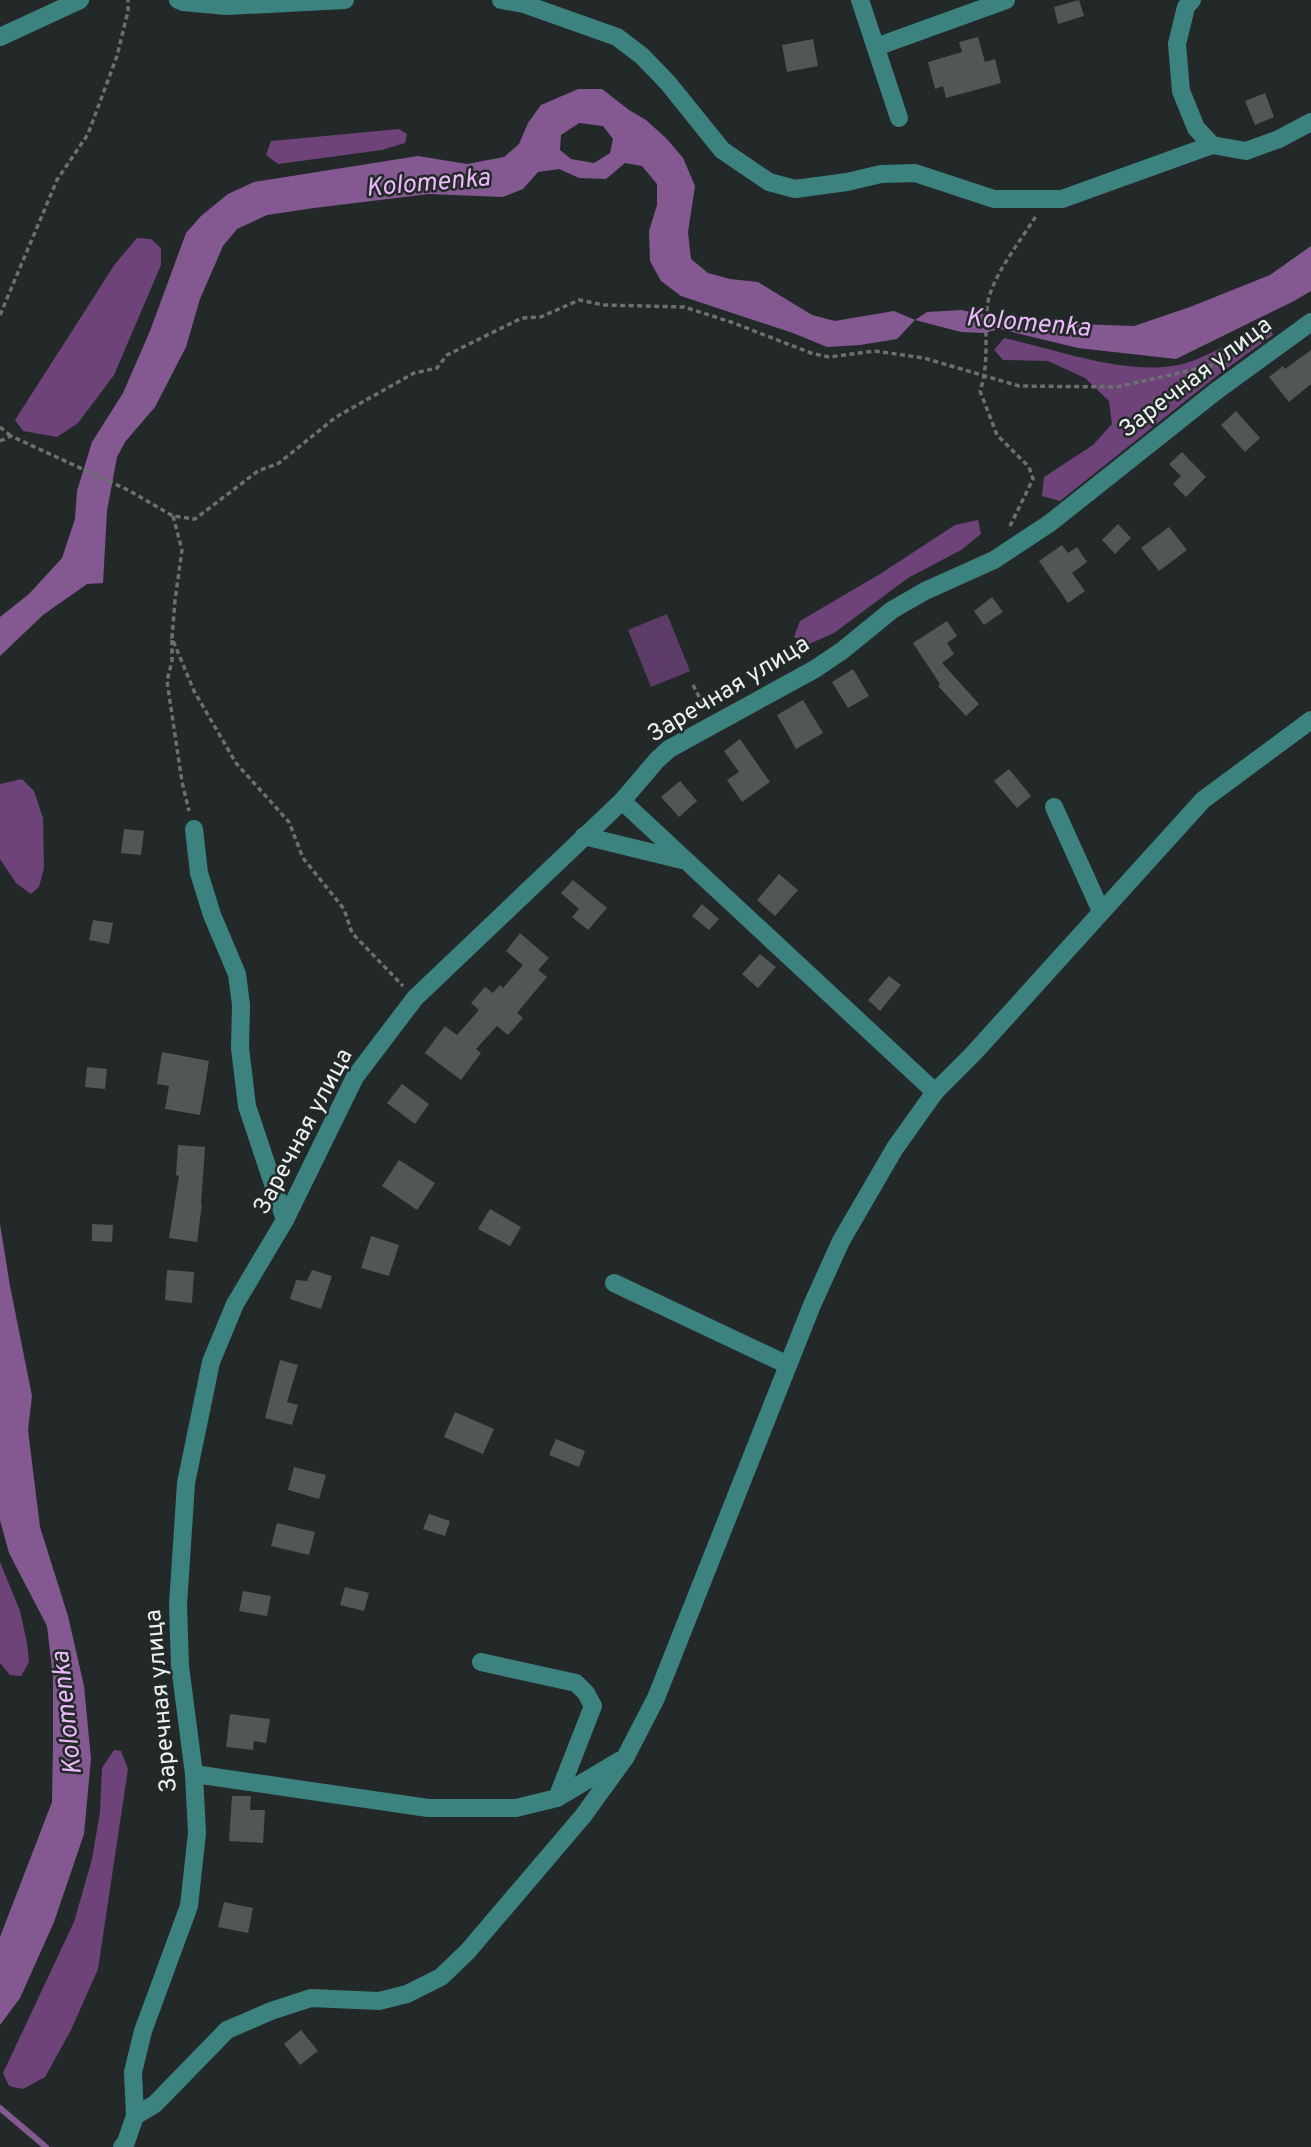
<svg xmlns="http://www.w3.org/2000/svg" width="1311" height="2147" font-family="Overpass,sans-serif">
<rect width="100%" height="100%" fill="#232929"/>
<polygon fill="#5d3d67" points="667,614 690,671 651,687 628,630"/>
<g fill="#6d4379">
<polygon points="399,129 407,134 405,143 382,150 278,164 266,155 271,141"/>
<polygon points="137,238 151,239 161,248 161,265 114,375 78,423 57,437 23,431 15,420 115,264"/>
<path d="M 1269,326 L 1273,335 L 1218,375 L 1060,501 L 1042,496 L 1044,477 L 1093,445 L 1112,424 L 1109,401 L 1085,378 L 1048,361 L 1003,360 L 994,350 L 1004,338 C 1059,350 1141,382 1195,360 C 1220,350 1243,335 1269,326 Z"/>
<polygon points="978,520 981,534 961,550 908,578 834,633 809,644 794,637 800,621 880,574 955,525"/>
<polygon points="22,779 34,791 43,818 44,868 39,887 31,894 16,883 0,859 0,784"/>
<polygon points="0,1562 20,1611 27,1643 29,1662 21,1676 10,1675 0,1663"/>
<polygon points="114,1750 121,1751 128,1769 98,1969 71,2030 45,2077 23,2089 9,2086 3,2073 74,1922 92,1859 100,1812 102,1768"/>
</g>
<g fill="#845991" fill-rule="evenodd">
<path d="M 578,89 L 602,89 L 629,110 L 646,120 L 667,139 L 683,158 L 695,186 L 688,232 L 691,259 L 708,273 L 730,279 L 758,282 L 812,315 L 835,321 L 894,311 L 915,320 L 927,312 L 961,310 L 1021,322 L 1134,326 L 1190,307 L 1270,275 L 1311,246 L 1311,291 L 1294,301 L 1176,359 L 1078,348 L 1000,329 L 984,333 L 961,332 L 915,320 L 897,339 L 860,345 L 827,347 L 793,333 L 681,296 L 661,281 L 650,261 L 649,231 L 657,205 L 657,184 L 642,166 L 625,163 L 606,179 L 579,178 L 559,169 L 538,172 L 523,189 L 503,197 L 429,194 L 314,208 L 267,215 L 237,229 L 223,246 L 200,299 L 186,347 L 155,407 L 125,442 L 117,457 L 107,511 L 103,583 L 87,584 L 43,615 L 0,656 L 0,617 L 29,594 L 62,558 L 75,519 L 77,491 L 92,442 L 123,393 L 150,331 L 186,233 L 201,216 L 228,194 L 254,182 L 418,156 L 467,164 L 504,157 L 519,144 L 528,123 L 541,105 ZM 579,123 L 603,126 L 613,139 L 610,153 L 594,163 L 571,159 L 560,150 L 561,135 Z"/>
<polygon points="0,1224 10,1286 32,1396 28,1430 40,1527 68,1616 84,1686 91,1759 84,1834 54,1922 20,1998 0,2025 0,1937 52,1802 53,1744 53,1677 47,1626 9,1553 0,1520"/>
</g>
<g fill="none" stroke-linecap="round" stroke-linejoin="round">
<polyline stroke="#845991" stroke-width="6" points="0,2108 46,2147"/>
</g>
<g fill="#515756">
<polygon points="1079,0 1084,16 1058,24 1054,7"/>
<polygon points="978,37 985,62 995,59 1001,83 946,98 943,86 935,89 928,62 962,52 959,42"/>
<polygon points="813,39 818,66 787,72 782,45"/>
<polygon points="1265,93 1274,117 1255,125 1245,101"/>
<polygon points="1311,350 1311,384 1289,402 1269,377 1283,366 1285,369"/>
<polygon points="1236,411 1260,438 1245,452 1221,425"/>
<polygon points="1182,452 1206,477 1186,497 1173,484 1181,476 1169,464"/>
<polygon points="1118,524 1131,538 1115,554 1102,540"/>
<polygon points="1169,527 1187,550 1159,571 1141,548"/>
<polygon points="1062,545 1068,553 1077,547 1087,562 1072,573 1085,591 1068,603 1039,561"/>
<polygon points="992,597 1003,612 984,625 974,611"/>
<polygon points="947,621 957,636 947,643 954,654 942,663 979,704 966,716 938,686 940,684 913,643"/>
<polygon points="853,669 869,696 848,708 832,682"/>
<polygon points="803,700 823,733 796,749 777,715"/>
<polygon points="740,739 770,782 742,802 727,780 739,772 724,751"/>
<polygon points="1009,769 1031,796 1017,808 994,781"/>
<polygon points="680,781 697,801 679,817 661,797"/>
<polygon points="124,829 144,831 141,855 121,853"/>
<polygon points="779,874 798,890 775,916 757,900"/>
<polygon points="573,880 607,908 588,930 572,917 579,909 561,893"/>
<polygon points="702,904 719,919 709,930 692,916"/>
<polygon points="93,920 113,923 109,944 89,940"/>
<polygon points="520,933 549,958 538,970 547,977 517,1013 523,1018 508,1035 497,1026 476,1049 481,1053 461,1080 425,1053 445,1026 457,1035 479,1010 471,1003 485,987 493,993 500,985 503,988 523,965 506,951"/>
<polygon points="760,954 776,967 758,988 742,974"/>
<polygon points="889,976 901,985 880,1011 868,1000"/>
<polygon points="162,1052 209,1061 200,1115 165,1109 169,1086 157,1084"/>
<polygon points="87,1067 107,1069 105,1089 85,1087"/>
<polygon points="402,1084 429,1104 415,1124 387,1103"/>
<polygon points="178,1145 205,1147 201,1204 202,1204 197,1242 169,1238 179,1176 176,1175"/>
<polygon points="399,1160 435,1183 417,1210 382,1186"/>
<polygon points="490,1209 521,1227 510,1246 478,1229"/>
<polygon points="92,1224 113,1225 112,1242 92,1241"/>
<polygon points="371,1236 399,1245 389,1276 361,1268"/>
<polygon points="167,1270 194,1272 192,1303 165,1300"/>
<polygon points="312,1270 332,1276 321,1309 290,1299 296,1280 307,1281"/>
<polygon points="280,1360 298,1365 287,1402 298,1405 292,1425 265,1418"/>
<polygon points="455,1412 494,1429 483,1454 444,1437"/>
<polygon points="556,1439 585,1451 579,1467 549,1455"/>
<polygon points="294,1467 326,1475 319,1499 288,1490"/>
<polygon points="429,1514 450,1521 445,1536 423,1529"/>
<polygon points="277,1523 315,1532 309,1555 271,1546"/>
<polygon points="345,1587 369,1593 364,1611 340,1605"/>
<polygon points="243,1591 271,1596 267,1616 239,1611"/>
<polygon points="230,1714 270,1719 266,1743 254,1741 253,1750 226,1747"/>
<polygon points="232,1796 251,1796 250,1810 265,1810 263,1843 229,1841"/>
<polygon points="224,1902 253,1908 248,1933 218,1927"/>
<polygon points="301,2030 318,2051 300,2065 284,2044"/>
</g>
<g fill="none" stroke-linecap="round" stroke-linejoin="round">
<g stroke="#6b7070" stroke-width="3.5" stroke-dasharray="5 3.5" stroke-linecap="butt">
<polyline points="0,315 57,180 88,134 117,56 128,11 128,0"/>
<polyline points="0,427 11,436"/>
<polyline points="0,441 11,436 130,491 173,516 195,519 258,471 279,463 336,417 414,373 437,368 447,355 522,318 541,317 579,300 604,305 684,307 731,322 811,353 829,357 875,351 924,358 1019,386 1117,387 1223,363"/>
<polyline points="173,516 182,550 175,600 172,638 194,691 236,763 289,822 303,858 344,909 352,933 403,986"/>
<path d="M 1010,526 L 1033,479 L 1029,467 L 997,435 L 980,391 C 991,360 982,327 989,297 C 997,270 1021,240 1036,216"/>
<polyline points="172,640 172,661 167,681 182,782 189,811"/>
<polyline points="693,685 705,708"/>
</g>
<g stroke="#3c8380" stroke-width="18">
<polyline points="178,0 183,2 227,6 345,0"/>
<polyline points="501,0 524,4 617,37 642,56 668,83 722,150 769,182 795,189 847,182 881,174 915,173 994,199 1062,199 1212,145 1246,151 1279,139 1311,122"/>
<polyline points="860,0 899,118"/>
<polyline points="1192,0 1186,7 1177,44 1181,91 1196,128 1212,145"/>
<polyline points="0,37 80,0"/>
<polyline points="876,47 1006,0"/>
<polyline points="622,801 935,1092 973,1054 1203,800 1311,720"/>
<polyline points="1054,807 1101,911"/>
<polyline points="194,829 199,873 212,915 237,974 241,1005 240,1048 247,1106 285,1220"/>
<polyline points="584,836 682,860"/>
<polyline points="614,1283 788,1365"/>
<polyline points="481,1662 576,1683 586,1693 593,1706 557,1798"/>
<polyline points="194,1774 428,1808 516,1808 557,1798 619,1761"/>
<polyline points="135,2116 155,2104 227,2030 271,2011 311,1998 379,2001 407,1994 441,1977 468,1951 583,1816 625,1758 656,1698 812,1305 841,1241 895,1148 935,1092"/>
<polyline points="122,2147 126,2142 135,2116 133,2072 143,2031 189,1906 197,1833 194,1774 180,1666 178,1605 186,1483 211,1362 235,1304 285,1220 355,1077 415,998 622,801 657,760 669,749 815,669 843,650 892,610 925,591 994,560 1050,523 1215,392 1311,322"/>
</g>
</g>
<g text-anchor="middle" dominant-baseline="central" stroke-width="5" stroke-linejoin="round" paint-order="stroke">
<g font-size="24" fill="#ecf0f0" stroke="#232929">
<text transform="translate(1196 378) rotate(-37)">Заречная улица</text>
<text transform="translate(729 690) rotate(-31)">Заречная улица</text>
<text transform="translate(304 1132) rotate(-62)">Заречная улица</text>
<text transform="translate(162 1701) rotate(-95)">Заречная улица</text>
</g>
<g font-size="26" font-style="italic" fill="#ebb9fa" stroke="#232929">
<text transform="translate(428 184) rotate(-5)">Kolomenka</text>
<text transform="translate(1028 324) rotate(5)">Kolomenka</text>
<text transform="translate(68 1713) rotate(-96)">Kolomenka</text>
</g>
</g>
</svg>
